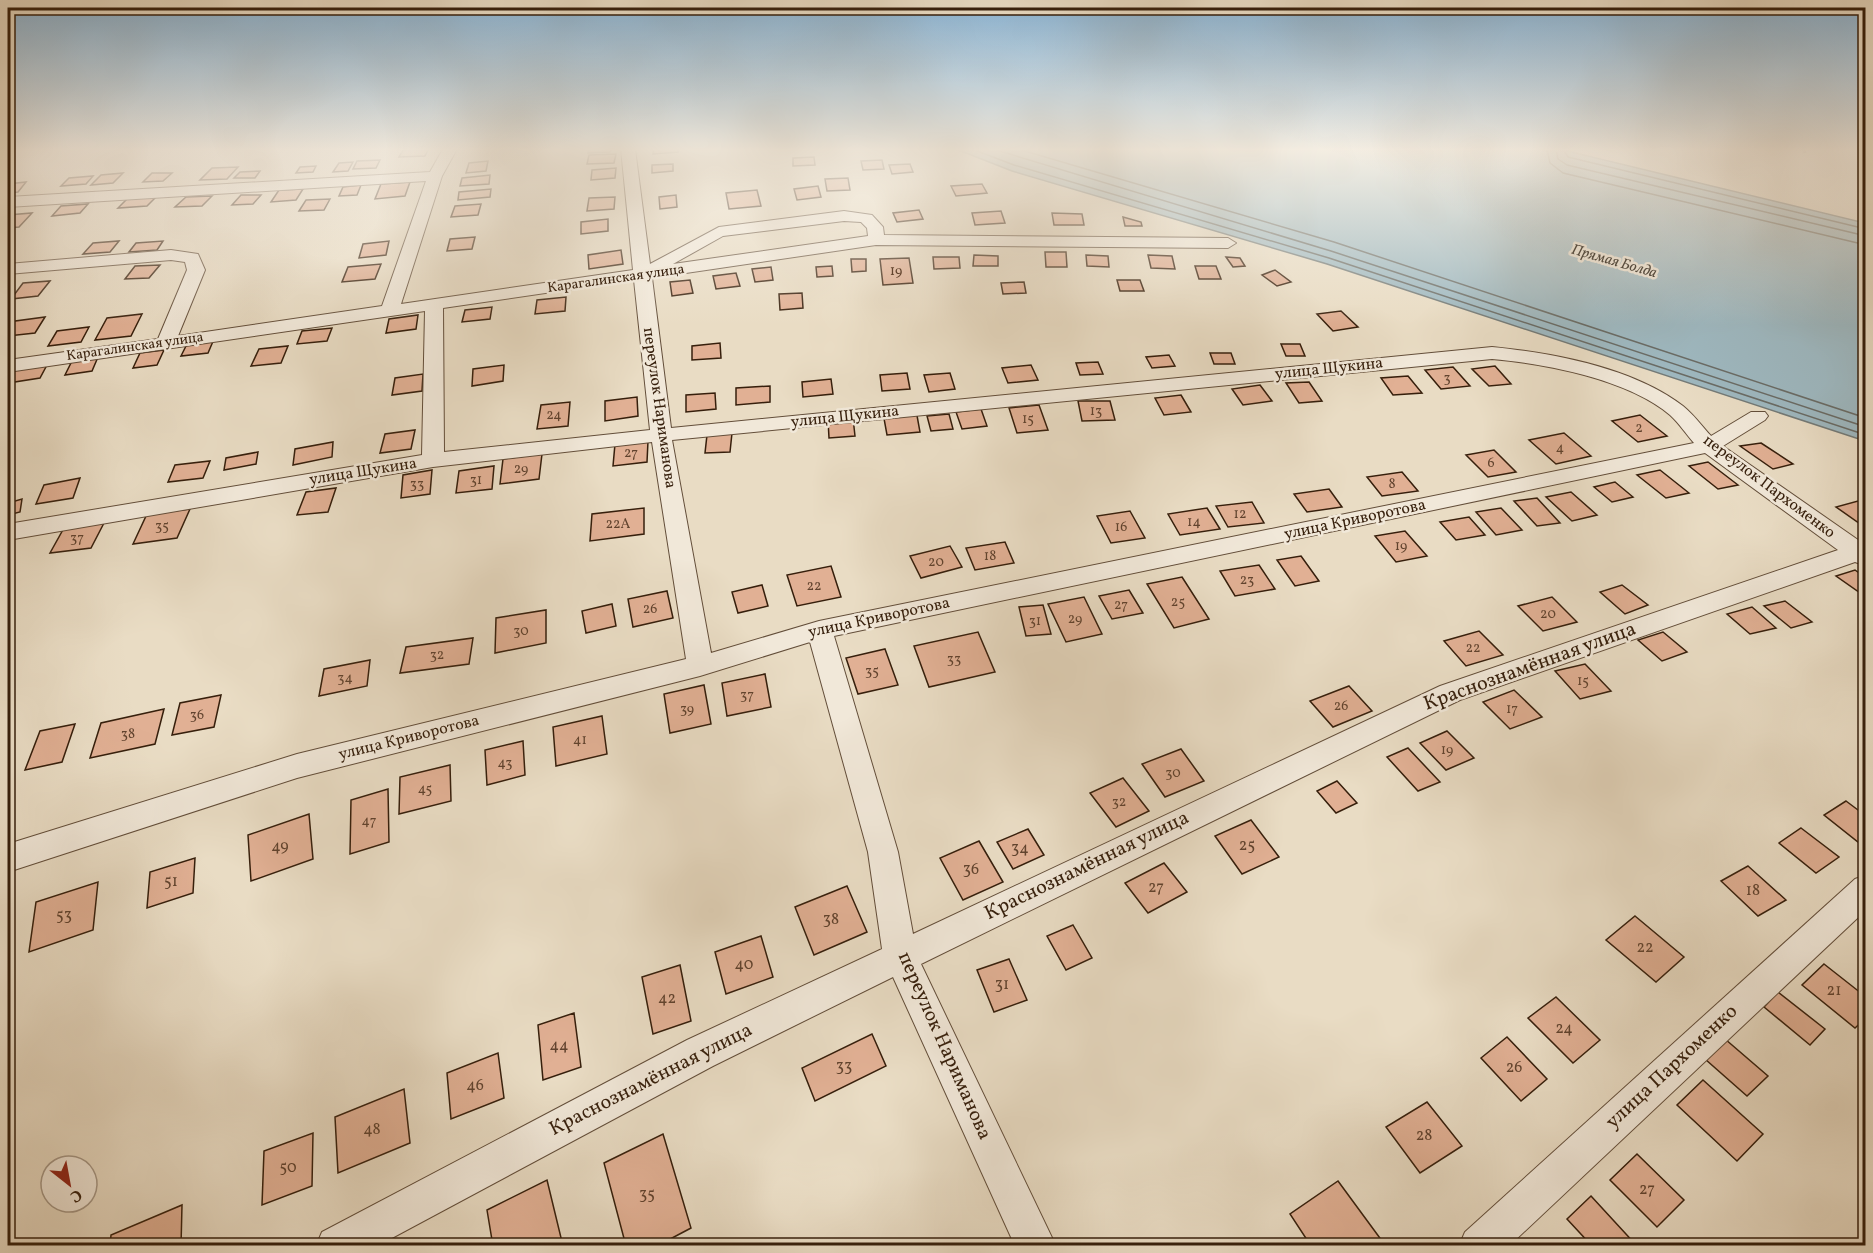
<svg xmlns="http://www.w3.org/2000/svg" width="1873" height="1253" font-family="Vollkorn,serif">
<rect width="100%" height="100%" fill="#e9dcc4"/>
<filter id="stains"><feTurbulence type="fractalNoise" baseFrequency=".00333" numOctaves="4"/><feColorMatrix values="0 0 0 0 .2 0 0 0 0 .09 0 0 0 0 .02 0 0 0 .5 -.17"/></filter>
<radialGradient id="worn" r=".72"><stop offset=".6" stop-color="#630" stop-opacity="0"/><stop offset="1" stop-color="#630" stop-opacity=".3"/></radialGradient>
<polygon fill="#9eb8c0" stroke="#747b78" stroke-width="1.5" points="956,149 1559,149 1865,223 1865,441 1327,264 1012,171"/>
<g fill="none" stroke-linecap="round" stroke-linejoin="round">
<g stroke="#6a6c66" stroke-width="1.5">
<polyline points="972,149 1014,165 1329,258 1866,435"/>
<polyline points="993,149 1331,251 1866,427"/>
<polyline points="1018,149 1334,242 1866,418"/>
<polyline points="1547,149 1550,163 1563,173 1866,245"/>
<polyline points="1556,149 1558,159 1567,165 1866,236"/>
<polyline points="1563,149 1568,157 1866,229"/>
</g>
</g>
<g fill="#e1b094" stroke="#361f0c" stroke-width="1.5">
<polygon points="590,149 612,149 610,152 588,153"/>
<polygon points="654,149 678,149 678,152 653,154"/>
<polygon points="403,150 428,150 425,156 399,157"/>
<polygon points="616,154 614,163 587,164 589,155"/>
<polygon points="814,157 815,165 793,166 793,158"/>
<polygon points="380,160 376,168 353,169 357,161"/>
<polygon points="882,160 884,169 863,170 861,161"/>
<polygon points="488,161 486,171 466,173 469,163"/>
<polygon points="353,162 348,171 333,172 339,163"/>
<polygon points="673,164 673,171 652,173 652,165"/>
<polygon points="910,164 913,172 892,174 889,165"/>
<polygon points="316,166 313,172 296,173 300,167"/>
<polygon points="238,167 227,179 200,180 212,168"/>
<polygon points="616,168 615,178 591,180 592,170"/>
<polygon points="260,171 255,178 234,178 240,172"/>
<polygon points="123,173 113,183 91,185 101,175"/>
<polygon points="152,173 172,173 163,181 143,182"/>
<polygon points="490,175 489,184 460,186 462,178"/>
<polygon points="93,176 86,184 61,186 69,178"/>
<polygon points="848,178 850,190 827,191 825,179"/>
<polygon points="26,182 18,192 8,193 8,184"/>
<polygon points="410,182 405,196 375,199 381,184"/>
<polygon points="982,184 987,193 956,196 951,186"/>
<polygon points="361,185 357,195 339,196 343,187"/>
<polygon points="818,186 821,197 797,200 794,189"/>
<polygon points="303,189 296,200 271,202 279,190"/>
<polygon points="491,189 490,197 458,200 459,192"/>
<polygon points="757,190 761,206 729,209 726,193"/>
<polygon points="241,195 261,195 253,204 232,205"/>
<polygon points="676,195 677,207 660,209 659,197"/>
<polygon points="212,196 202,206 175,207 186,197"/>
<polygon points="156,197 147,206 118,208 127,199"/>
<polygon points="615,197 614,209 587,211 589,198"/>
<polygon points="330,199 324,210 299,211 306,200"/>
<polygon points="88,204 80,213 52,216 61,206"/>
<polygon points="481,204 478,215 451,217 455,206"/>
<polygon points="919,210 923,219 897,222 893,213"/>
<polygon points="1001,211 1005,223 975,225 972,213"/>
<polygon points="32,213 19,227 8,228 8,215"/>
<polygon points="1052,213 1082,214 1084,225 1054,225"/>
<polygon points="1123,217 1141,222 1142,226 1125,226"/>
<polygon points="608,219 608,231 581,234 581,222"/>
<polygon points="475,237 472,249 447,251 450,239"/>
<polygon points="119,241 110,252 83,254 93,243"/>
<polygon points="163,241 157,250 129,252 136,243"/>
<polygon points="389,241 386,255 359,258 363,244"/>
<polygon points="621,250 623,264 589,269 588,255"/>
<polygon points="1045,252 1066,252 1067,267 1046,267"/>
<polygon points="974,255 998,256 998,266 973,266"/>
<polygon points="1086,255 1108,256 1109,267 1087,266"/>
<polygon points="1148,255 1172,256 1175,269 1151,268"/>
<polygon points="933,257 959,257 960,268 934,269"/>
<polygon points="1226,257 1240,258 1245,266 1233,267"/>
<polygon points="909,258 913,283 883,285 880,259"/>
<polygon points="851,259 866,259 866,271 852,272"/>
<polygon points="381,264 375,279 342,282 348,267"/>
<polygon points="160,265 149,278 125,279 135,266"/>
<polygon points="832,266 833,276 817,277 816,267"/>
<polygon points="1195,266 1216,266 1221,279 1199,279"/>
<polygon points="771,267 773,280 755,282 752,269"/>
<polygon points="1275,270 1291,282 1277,286 1262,275"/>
<polygon points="736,273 740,286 716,289 713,276"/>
<polygon points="690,280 693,293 672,296 670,282"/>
<polygon points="1117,280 1140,280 1144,291 1120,291"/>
<polygon points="50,281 38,296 11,299 23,283"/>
<polygon points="1024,282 1026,293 1003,294 1001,283"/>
<polygon points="802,293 803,308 780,310 779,294"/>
<polygon points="566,297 565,311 535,314 537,300"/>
<polygon points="492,307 490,319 462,322 465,310"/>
<polygon points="1341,311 1358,327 1333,331 1317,314"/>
<polygon points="142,314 131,336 95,340 107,318"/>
<polygon points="418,315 416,329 386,333 389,319"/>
<polygon points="45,317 35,333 8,336 8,322"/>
<polygon points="89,327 81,342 48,346 57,331"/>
<polygon points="332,328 327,341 297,344 302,331"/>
<polygon points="214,339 208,353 181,356 188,342"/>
<polygon points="720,343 721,358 692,360 692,346"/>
<polygon points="1281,344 1300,344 1305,356 1286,356"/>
<polygon points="288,346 281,363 251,366 259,349"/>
<polygon points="164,350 157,365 133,368 140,353"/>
<polygon points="1210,353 1231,353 1235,364 1214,364"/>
<polygon points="1169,355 1175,366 1152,368 1146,357"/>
<polygon points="98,357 92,371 65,375 72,361"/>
<polygon points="1098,362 1103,374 1080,375 1076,363"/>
<polygon points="47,365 40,378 8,383 11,370"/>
<polygon points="504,365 503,381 472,386 473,369"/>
<polygon points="1031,365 1038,380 1008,383 1002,368"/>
<polygon points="1495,366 1511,384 1489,386 1472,369"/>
<polygon points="1453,367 1470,386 1441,389 1425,370"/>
<polygon points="907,373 910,389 882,391 880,375"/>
<polygon points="950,373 955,389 929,392 924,375"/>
<polygon points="423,374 422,391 392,395 395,378"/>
<polygon points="1408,376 1422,393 1393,395 1381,378"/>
<polygon points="831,379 833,394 803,397 802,382"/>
<polygon points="1309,382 1322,401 1299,403 1286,383"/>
<polygon points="1260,385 1272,401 1243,405 1232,389"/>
<polygon points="770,386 770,402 736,405 736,388"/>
<polygon points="715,393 716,409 686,412 686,395"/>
<polygon points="1181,395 1191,412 1164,415 1155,398"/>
<polygon points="637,397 638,416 605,421 605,401"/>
<polygon points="1078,401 1110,401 1115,420 1082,421"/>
<polygon points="570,402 568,426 537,429 541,405"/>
<polygon points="1039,405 1048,430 1017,433 1009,408"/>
<polygon points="981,409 987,426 962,429 956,412"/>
<polygon points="916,410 920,432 887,435 883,413"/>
<polygon points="949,414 953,429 931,431 927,416"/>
<polygon points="1640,415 1667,436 1638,442 1612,421"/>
<polygon points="853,418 855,436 829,438 828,420"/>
<polygon points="415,430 411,449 380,453 385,434"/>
<polygon points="732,433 730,452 705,453 707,435"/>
<polygon points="1564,433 1591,456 1556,464 1529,440"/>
<polygon points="648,441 647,462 613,466 615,444"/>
<polygon points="333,442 332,457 293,465 295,449"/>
<polygon points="1761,443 1793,464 1773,469 1740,446"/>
<polygon points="1494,450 1516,472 1488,477 1466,455"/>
<polygon points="258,452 256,464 224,470 226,458"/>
<polygon points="542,454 539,479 500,484 503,459"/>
<polygon points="210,461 203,478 168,482 175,465"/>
<polygon points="1708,462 1738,485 1718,489 1689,466"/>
<polygon points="494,466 492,489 456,493 459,471"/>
<polygon points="432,470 430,494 401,498 403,475"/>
<polygon points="1660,470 1689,493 1666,498 1637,475"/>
<polygon points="1402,472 1418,491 1382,496 1367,477"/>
<polygon points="80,478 73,498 36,504 44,485"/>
<polygon points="1615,482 1633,497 1612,502 1594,487"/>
<polygon points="336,488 328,512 297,515 306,492"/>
<polygon points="1329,489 1342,507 1307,512 1294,494"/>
<polygon points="1571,492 1597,515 1572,521 1546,497"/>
<polygon points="1537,498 1560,523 1537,526 1514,501"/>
<polygon points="22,499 20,512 8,515 8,503"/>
<polygon points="1858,501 1866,506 1866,528 1836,507"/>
<polygon points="1252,502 1264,523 1228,527 1216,506"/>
<polygon points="644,508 644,534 590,541 592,514"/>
<polygon points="1207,508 1220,529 1180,535 1168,514"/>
<polygon points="1501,508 1522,530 1496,535 1476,512"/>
<polygon points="190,509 177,538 133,544 147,514"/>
<polygon points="1130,511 1145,538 1111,543 1097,516"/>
<polygon points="1469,517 1485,535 1456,540 1440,522"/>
<polygon points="104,523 91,548 50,553 64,528"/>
<polygon points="1405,531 1427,556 1396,562 1375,536"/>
<polygon points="1005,542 1014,563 975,570 966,548"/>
<polygon points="950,546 962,567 921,578 910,556"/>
<polygon points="1301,556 1319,581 1295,586 1277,560"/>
<polygon points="1259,565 1275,589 1235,596 1220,571"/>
<polygon points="831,566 841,597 797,606 787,575"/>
<polygon points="1855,570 1866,578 1866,597 1836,576"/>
<polygon points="1182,577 1209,619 1174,628 1147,584"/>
<polygon points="762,585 768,606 738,613 732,592"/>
<polygon points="1622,585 1648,605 1625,614 1600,592"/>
<polygon points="1129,590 1143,613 1112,619 1099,596"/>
<polygon points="667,591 673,618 633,627 628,599"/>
<polygon points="1084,597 1102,634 1066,642 1048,604"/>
<polygon points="1552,597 1577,622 1543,631 1518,606"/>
<polygon points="1785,601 1812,622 1791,628 1764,606"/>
<polygon points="612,604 616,626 586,633 582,611"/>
<polygon points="1043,605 1051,634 1026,636 1019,607"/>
<polygon points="1752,607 1776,628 1750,634 1727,614"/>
<polygon points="546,610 546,643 495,653 496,618"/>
<polygon points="1479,631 1503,655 1466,666 1444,641"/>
<polygon points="978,632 995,672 929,687 914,646"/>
<polygon points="1663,632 1687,652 1662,661 1638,640"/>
<polygon points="473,638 469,664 400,673 406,647"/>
<polygon points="885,649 898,685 858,694 846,658"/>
<polygon points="370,660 367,686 319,696 324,669"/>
<polygon points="1585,664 1611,691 1580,699 1555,671"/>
<polygon points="765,674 771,707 727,716 722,683"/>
<polygon points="704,685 711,724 670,733 664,694"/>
<polygon points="1349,686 1372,711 1333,727 1310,701"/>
<polygon points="1514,690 1542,717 1510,729 1483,702"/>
<polygon points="221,695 214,727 172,735 180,703"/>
<polygon points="164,709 155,744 90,758 101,723"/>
<polygon points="602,716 607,754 556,766 553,727"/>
<polygon points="75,724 62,762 25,770 40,731"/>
<polygon points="1447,731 1474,758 1446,770 1420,743"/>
<polygon points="523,741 525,775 487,785 485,750"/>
<polygon points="1408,748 1440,782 1418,791 1387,757"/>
<polygon points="1181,749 1204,781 1165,797 1142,764"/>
<polygon points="450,765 451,801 399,814 400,777"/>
<polygon points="1123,778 1149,811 1116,827 1090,793"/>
<polygon points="1337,781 1357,803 1336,813 1317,791"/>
<polygon points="388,789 389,842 350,854 351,800"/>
<polygon points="1846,801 1866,816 1866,837 1858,842 1824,815"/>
<polygon points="309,814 313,859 251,881 248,835"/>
<polygon points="1251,820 1279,857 1242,874 1215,836"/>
<polygon points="1801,828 1839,857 1816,873 1779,843"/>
<polygon points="1028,829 1044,855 1013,869 997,842"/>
<polygon points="979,841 1003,882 963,900 940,858"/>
<polygon points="195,858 193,893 147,908 150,872"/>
<polygon points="1164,863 1187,892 1148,913 1125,883"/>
<polygon points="1748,866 1786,900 1758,916 1721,881"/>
<polygon points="98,882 93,930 29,952 36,902"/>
<polygon points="847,886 867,932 814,955 795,907"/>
<polygon points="1635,916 1684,957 1656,982 1606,940"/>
<polygon points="1073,925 1092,958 1066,970 1047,936"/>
<polygon points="761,936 773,977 726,994 715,952"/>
<polygon points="1009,959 1027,1000 994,1012 977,970"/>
<polygon points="1824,964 1866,997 1866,1018 1855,1028 1802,985"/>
<polygon points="680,965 691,1021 653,1034 642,977"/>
<polygon points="1778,992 1825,1029 1810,1045 1764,1007"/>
<polygon points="1556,997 1600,1040 1573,1063 1528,1018"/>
<polygon points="574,1013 581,1067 543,1080 538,1025"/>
<polygon points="872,1034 886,1066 815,1101 802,1068"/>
<polygon points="1507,1037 1547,1079 1521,1101 1481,1058"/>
<polygon points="1725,1039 1768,1076 1747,1096 1705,1059"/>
<polygon points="498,1053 504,1098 451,1119 447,1073"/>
<polygon points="1703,1080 1763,1134 1737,1161 1677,1105"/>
<polygon points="404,1089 410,1143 338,1173 335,1117"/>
<polygon points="1427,1102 1462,1146 1420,1173 1386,1127"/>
<polygon points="313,1133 312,1186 262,1205 264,1151"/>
<polygon points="663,1134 691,1228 657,1246 626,1246 604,1163"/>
<polygon points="1637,1154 1684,1200 1657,1227 1610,1180"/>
<polygon points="547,1180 563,1246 493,1246 487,1210"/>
<polygon points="1338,1181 1385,1245 1384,1246 1311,1246 1290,1214"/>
<polygon points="1591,1196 1637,1246 1592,1246 1567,1219"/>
<polygon points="182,1205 181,1246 110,1246 111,1235"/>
</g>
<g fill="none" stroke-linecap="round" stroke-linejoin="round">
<defs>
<g id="minor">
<path d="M 443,149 L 457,149 L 442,176 L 401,304 L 633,270 L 621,149 L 635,149 L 650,264 L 719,227 L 844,211 L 872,215 L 883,227 L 884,235 L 1228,238 L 1236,243 L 1228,248 L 876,245 L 652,278 L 671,428 L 1492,347 C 1553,353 1633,368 1683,406 C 1693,414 1702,426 1711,436 L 1751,412 L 1765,412 L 1768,416 L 1765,420 L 1723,446 L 1861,542 L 1866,541 L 1866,566 L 1855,562 L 1460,700 L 921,964 L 1056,1246 L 1015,1246 L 893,977 L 713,1066 L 377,1246 L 316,1246 L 322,1232 L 687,1040 L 882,949 L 868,852 L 810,642 L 700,676 L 297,778 L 8,872 L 8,844 L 297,754 L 686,659 L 652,442 L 433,467 L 8,540 L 8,524 L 422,455 L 425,311 L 8,372 L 8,360 L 158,339 L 187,270 L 185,262 L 171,260 L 8,274 L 8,264 L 171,250 L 198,254 L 205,270 L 178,336 L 382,306 L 426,181 L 8,207 L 8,197 L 430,172 ZM 844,221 L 861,222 L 867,228 L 868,236 L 673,264 L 723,236 ZM 634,280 L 650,430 L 444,452 L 443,308 ZM 1492,359 C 1546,364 1627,379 1670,415 C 1679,423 1686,434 1694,443 L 819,621 L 711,653 L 672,440 ZM 1705,453 L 1838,550 L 1440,686 L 913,934 L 898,852 L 834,636 Z"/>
<polygon points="1866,875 1866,910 1509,1246 1459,1246 1465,1232 1855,879"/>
</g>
</defs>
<use href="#minor" stroke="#634e3a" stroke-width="2"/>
<use href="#minor" fill="#f1e8d9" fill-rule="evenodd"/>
<polyline stroke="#361f0c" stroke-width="3" stroke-dasharray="7 7" stroke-linecap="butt" points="1804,149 1805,153"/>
</g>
<linearGradient id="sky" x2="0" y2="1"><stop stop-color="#8ab6d8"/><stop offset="0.46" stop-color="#f5efe4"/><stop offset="1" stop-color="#f5efe4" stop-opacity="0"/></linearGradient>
<rect width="1873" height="325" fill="url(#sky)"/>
<g text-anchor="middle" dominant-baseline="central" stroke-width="5" stroke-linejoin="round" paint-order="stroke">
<g font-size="14" fill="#61432e">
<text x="896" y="271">19</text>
<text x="1447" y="378">3</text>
<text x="1096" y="411">13</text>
<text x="554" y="415">24</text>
<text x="1028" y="419">15</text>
<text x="1639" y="428">2</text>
<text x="1560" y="448">4</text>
<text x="631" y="453">27</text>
<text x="1491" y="463">6</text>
<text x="521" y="469">29</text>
<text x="476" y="480">31</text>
<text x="417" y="484">33</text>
<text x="1392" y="484">8</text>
<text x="1240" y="514">12</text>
<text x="1194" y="522">14</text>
<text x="618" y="524">22А</text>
<text x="162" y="526">35</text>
<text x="1121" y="527">16</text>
<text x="77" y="538">37</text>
<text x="1401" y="546">19</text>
<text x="990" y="556">18</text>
<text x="936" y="562">20</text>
<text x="1247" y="580">23</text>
<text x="814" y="586">22</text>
<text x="1178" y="602">25</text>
<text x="1121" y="605">27</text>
<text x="650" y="609">26</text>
<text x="1548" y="614">20</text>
<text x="1075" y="619">29</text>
<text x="1035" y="621">31</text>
<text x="521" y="631">30</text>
<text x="1473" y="648">22</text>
<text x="437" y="655">32</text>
<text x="954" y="659">33</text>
<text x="872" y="671">35</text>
<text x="345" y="678">34</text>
<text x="1583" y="681">15</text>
<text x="747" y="695">37</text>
<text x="1341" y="706">26</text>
<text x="687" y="709">39</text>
<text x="1512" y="709">17</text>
<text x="197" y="715">36</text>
<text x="128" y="734">38</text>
<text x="580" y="740">41</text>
<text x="1447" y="750">19</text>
<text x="505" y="763">43</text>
<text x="1173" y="773">30</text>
<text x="425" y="789">45</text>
<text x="1119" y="802">32</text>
<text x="369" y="821">47</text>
</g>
<g font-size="14" fill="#361f0c" stroke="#f1e8d9">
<text transform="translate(616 279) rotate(-8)">Карагалинская улица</text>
<text transform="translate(135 347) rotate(-8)">Карагалинская улица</text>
</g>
<g font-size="15" font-style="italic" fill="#554d42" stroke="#f1e8d9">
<text transform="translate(1614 262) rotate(16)">Прямая Болда</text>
</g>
<g font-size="16" fill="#361f0c" stroke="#f1e8d9">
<text transform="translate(1329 369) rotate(-6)">улица Щукина</text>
<text transform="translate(659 408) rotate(82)">переулок Нариманова</text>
<text transform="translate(845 417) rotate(-6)">улица Щукина</text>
<text transform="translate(363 472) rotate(-9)">улица Щукина</text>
<text transform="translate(1769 487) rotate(37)">переулок Пархоменко</text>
<text transform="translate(1355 520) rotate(-12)">улица Криворотова</text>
<text transform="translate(879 618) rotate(-12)">улица Криворотова</text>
<text transform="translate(409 738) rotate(-14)">улица Криворотова</text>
</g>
<g font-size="16" fill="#61432e">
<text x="1247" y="846">25</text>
<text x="280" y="847">49</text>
<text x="1020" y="849">34</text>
<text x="971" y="870">36</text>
<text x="171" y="882">51</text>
<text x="1156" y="888">27</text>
<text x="1753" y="891">18</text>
<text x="64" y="916">53</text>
<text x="831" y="920">38</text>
<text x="1645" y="948">22</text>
<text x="744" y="965">40</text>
<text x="1002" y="985">31</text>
<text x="1834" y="991">21</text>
<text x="667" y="999">42</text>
<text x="1564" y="1029">24</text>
<text x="559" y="1046">44</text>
<text x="844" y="1067">33</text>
<text x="1514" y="1068">26</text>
<text x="475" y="1086">46</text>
<text x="372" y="1130">48</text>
<text x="1424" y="1136">28</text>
<text x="288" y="1168">50</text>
<text x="1647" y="1190">27</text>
<text x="647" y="1195">35</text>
</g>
<g font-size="20" fill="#361f0c" stroke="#f1e8d9">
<text transform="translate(1530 667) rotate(-20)">Краснознамённая улица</text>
<text transform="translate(1087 866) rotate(-26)">Краснознамённая улица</text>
<text transform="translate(944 1046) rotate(66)">переулок Нариманова</text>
<text transform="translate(1672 1067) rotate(-43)">улица Пархоменко</text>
<text transform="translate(651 1080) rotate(-27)">Краснознамённая улица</text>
</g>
</g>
<rect width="1873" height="1253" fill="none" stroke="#e9dcc4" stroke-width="30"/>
<rect x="9" y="9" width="1855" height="1235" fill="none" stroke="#361f0c" stroke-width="3"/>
<rect x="15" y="15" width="1843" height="1223" fill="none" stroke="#361f0c" stroke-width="1.5"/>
<g transform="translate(69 1184) rotate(149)"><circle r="28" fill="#f1e8d9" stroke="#a69887" stroke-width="1.5"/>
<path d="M0-4.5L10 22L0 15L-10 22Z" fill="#8f2418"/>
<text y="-9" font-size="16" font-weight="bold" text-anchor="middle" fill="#361f0c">С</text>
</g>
<rect width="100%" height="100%" filter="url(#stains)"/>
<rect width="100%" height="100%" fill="url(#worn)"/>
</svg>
